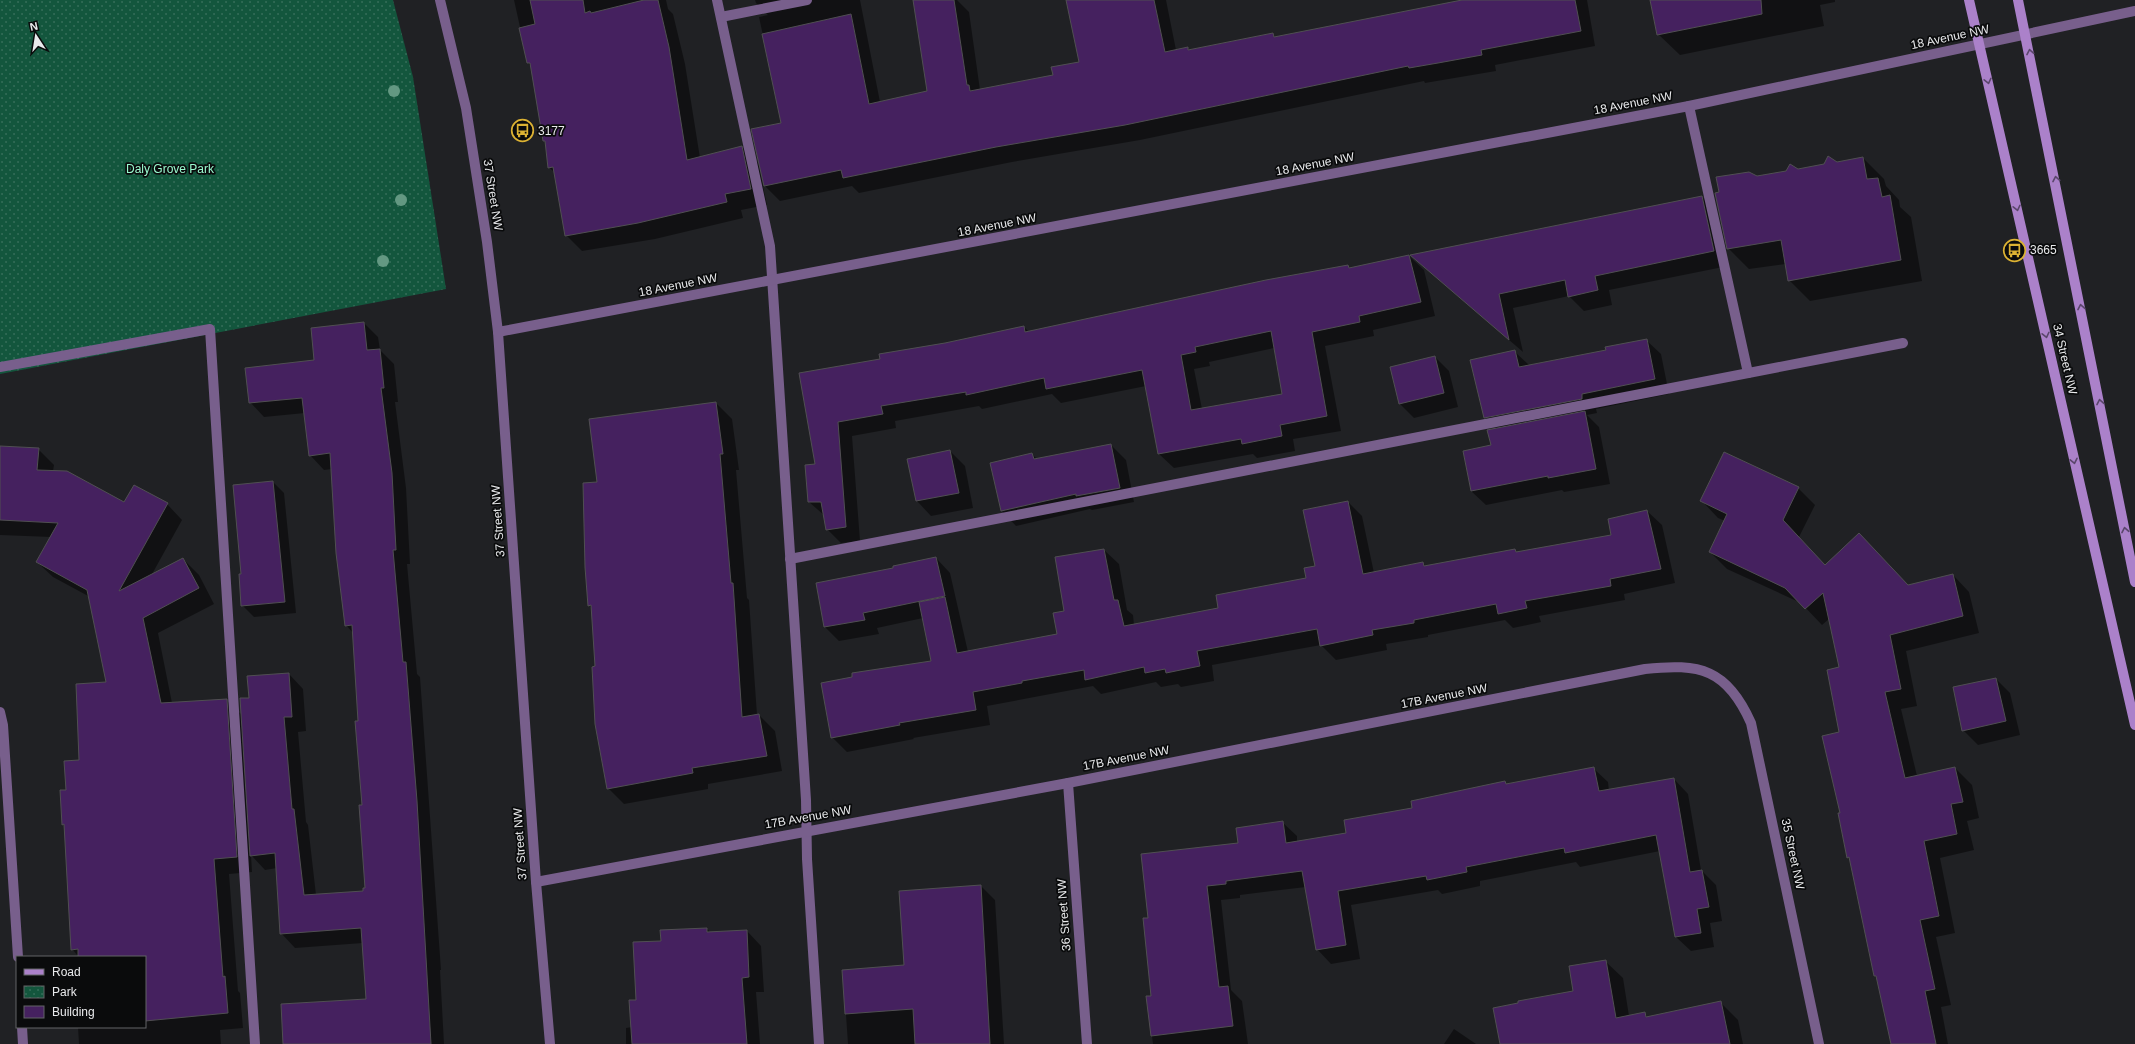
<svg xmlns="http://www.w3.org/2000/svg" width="2135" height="1044" font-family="Arial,sans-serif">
<defs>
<pattern id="park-dots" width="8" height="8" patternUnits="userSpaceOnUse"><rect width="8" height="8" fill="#13563d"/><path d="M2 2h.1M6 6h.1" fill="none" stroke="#356e59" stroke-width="1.8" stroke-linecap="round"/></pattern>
</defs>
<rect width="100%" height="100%" fill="#202124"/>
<polygon fill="url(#park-dots)" points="0,0 393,0 413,77 446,289 0,374"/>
<g fill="#0007" fill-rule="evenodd">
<polygon points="514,0 666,0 668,9 673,14 685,64 700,158 742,147 758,163 767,205 741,210 743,218 655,239 582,251 566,235 555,173 549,167 546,143 544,141 532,67 528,63"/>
<polygon points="755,0 860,0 880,102 928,92 929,0 957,0 969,12 980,90 1054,76 1080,63 1076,0 1166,0 1176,50 1187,48 1190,51 1273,34 1276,38 1469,0 1587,0 1595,46 1495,65 1496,71 1425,83 1424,81 1140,140 1012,162 859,193 852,186 780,201 765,186 782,124 759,17 768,15 756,3"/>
<polygon points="1651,0 1835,0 1835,2 1820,5 1824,26 1680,55 1658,34"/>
<polygon points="1863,158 1884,179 1886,186 1899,200 1900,207 1911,217 1922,281 1810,301 1789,280 1786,264 1749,269 1728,248 1757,178"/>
<polygon points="1702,197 1716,211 1728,266 1609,290 1612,305 1584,311 1569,296 1513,308 1523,352 1412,256"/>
<path d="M 1409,256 L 1424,270 L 1435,316 L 1373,330 L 1374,336 L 1325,346 L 1341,431 L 1293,439 L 1295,451 L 1257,458 L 1253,454 L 1174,468 L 1159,454 L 1146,386 L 1061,403 L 1052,394 L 982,409 L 979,406 L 895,421 L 896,428 L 852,436 L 860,541 L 841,543 L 827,529 L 825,516 L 809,502 L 816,465 L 800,374 L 881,360 L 1024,327 L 1029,332 L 1348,266 L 1350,268 ZM 1274,348 L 1283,395 L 1202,409 L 1194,369 L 1210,366 L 1209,362 Z"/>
<polygon points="364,323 378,337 380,350 394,364 398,402 395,402 406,488 410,564 407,564 417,674 420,677 441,970 440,970 444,1044 284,1044 367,1000 363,943 295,948 281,933 277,868 265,870 251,855 252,872 229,874 238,991 240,993 243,1028 220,1030 221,1044 79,1044 78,1027 145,1027 145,957 79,957 72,949 65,826 63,824 67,790 80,761 107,683 90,597 53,577 37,562 51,537 0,535 0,447 38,449 54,465 53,471 125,504 167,504 182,520 151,576 183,559 199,575 214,604 158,633 172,703 226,700 242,715 250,698 289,674 303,689 306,731 298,732 306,822 308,825 316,895 364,892 366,889 363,806 353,633 346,625 332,469 324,470 310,455 305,413 264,417 250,402 315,361"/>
<polygon points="1646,340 1661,354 1669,394 1596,409 1597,413 1587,415 1599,427 1610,484 1564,492 1562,490 1486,505 1471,491 1492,446 1497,429 1485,417 1514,351 1529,365 1607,351"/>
<polygon points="1435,357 1449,371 1458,407 1414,418 1400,404"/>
<polygon points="716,403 732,419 739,470 736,470 747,598 749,600 757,715 759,715 775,731 782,771 708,784 708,789 624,804 608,788 592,609 589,605 599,483"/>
<polygon points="1111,445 1126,460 1134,502 1092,510 1090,509 1016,526 1002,511 991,463 1032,454 1038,460"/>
<polygon points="950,451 965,466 973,508 931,516 917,501 908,459"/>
<polygon points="273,482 284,493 296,613 254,617 242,605 242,575"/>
<polygon points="1798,488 1815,505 1799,537 1825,566 1908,586 1953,575 1969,592 1979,633 1906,651 1917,706 1901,709 1917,776 1955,768 1972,785 1979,818 1967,821 1974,850 1940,858 1955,933 1936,937 1951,1005 1941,1007 1948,1044 1892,1044 1878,979 1874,976 1850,859 1848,857 1842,813 1841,668 1830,618 1822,625 1801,603 1727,569 1710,552 1725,521 1718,518 1702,501"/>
<polygon points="1348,502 1362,516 1374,573 1423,563 1427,567 1515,550 1517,553 1613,536 1647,511 1662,525 1675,583 1624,594 1625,600 1539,616 1541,622 1513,628 1505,620 1428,635 1428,637 1386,644 1387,650 1336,660 1321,645 1212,665 1214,681 1181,687 1178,684 1161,687 1156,682 1101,694 1093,686 987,706 990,725 913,738 914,739 847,752 832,737 933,662 923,618 877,628 879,634 839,641 825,627 894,569 936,558 950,573 968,652 1059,635 1065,611 1056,558 1104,550 1119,564 1127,610 1133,615 1134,625 1220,608 1307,579 1316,567"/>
<polygon points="1996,679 2010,693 2020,735 1978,745 1963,730"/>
<polygon points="1593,768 1608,782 1609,791 1674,779 1688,794 1701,870 1716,885 1722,921 1710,923 1714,947 1691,951 1676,937 1660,851 1580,867 1576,862 1480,881 1480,886 1442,894 1438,890 1351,905 1360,959 1331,964 1317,949 1306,887 1240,895 1240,898 1221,900 1231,990 1242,1001 1248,1044 1153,1044 1147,997 1152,997 1149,918 1239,844 1282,822 1297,836 1297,842 1347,834 1414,809 1505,782 1507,785"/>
<polygon points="981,886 995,900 1004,1044 848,1044 843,971 905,966"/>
<polygon points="707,929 711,933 747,931 761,946 764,992 756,992 760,1044 626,1044 626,1028 632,1027 637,1000 662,942"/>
<polygon points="1605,961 1623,978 1629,1016 1644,1013 1649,1018 1720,1002 1738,1020 1743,1044 1501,1044 1574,992"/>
<polygon points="1454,1029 1476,1044 1444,1044"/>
</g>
<g fill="#45215f" stroke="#504f52" fill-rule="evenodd">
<polygon points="530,0 583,0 585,13 590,11 591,13 644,0 658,0 669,47 687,160 742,146 751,189 725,194 727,202 638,223 565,236 553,167 548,168 545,141 543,141 530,63 527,63 519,28 535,24"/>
<polygon points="913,0 954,0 967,85 969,85 970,91 1053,75 1051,67 1079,62 1066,0 1154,0 1165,52 1188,47 1188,50 1273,33 1274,37 1462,0 1575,0 1581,31 1481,50 1482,55 1438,63 1409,68 1408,66 1125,125 996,147 843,178 841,170 764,186 751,129 781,123 762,34 851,14 869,104 927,91"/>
<polygon points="1650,0 1761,0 1762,14 1657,35"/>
<polygon points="1828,156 1837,162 1863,157 1867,179 1878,178 1882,197 1890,195 1901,260 1788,281 1781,240 1727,249 1715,193 1719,192 1716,177 1749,172 1757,176 1786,171 1790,164 1798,169 1824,164"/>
<polygon points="1702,196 1714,251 1595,276 1598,290 1568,297 1565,280 1499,294 1509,340 1410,255"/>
<path d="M 1409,255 L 1421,302 L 1359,316 L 1360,322 L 1312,332 L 1327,416 L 1280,425 L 1282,436 L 1242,444 L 1241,439 L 1158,454 L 1142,370 L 1046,389 L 1044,378 L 966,395 L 966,392 L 881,406 L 883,414 L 838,422 L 846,527 L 826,530 L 821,502 L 808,502 L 805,465 L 815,464 L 799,373 L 880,359 L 879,354 L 945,343 L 1024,326 L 1025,332 L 1266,280 L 1348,265 L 1349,268 ZM 1271,331 L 1282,394 L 1191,410 L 1181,355 L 1196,352 L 1195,347 Z"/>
<polygon points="364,322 367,350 380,349 384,388 381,388 392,473 396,550 393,550 403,662 406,662 417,801 431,1044 283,1044 281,1004 366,999 361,928 280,934 275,853 250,856 240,698 249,698 247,676 289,673 292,717 284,717 292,809 294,809 304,895 363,891 363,888 365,888 359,805 362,805 355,721 358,721 352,625 345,626 336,553 330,453 309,456 302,398 249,403 245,368 314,360 311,328"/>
<polygon points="1647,339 1655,379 1582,394 1582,399 1484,418 1470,360 1515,350 1519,367 1606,350 1605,347"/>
<polygon points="1435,356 1444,393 1399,404 1390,367"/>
<polygon points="716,402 723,454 720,454 731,583 733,583 742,717 759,714 767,756 692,768 693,773 607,789 595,724 592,667 595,666 591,605 588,606 585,567 583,483 597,482 589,419"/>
<polygon points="1585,411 1596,469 1548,478 1548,476 1471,491 1463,451 1491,445 1487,430"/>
<polygon points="1111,444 1120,488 1076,496 1076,494 1001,511 990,463 1032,453 1034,459"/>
<polygon points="0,446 39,448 37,470 67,471 124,502 134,485 168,503 119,591 183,558 199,588 143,618 161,703 227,699 237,857 214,859 223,977 225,976 228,1013 145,1021 145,957 78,957 78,949 71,950 64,824 62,825 60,790 66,790 64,761 79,760 76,684 106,682 87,590 36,562 58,523 0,520"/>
<polygon points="950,450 959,493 916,501 907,459"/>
<polygon points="1724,452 1799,487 1783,520 1825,565 1859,533 1908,585 1953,574 1963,616 1890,635 1901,689 1885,692 1905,778 1955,767 1963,802 1951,804 1957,834 1924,841 1939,916 1920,920 1935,989 1925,991 1936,1044 1891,1044 1876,976 1874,976 1849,857 1847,858 1838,813 1840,813 1822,736 1839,732 1827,670 1839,667 1823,593 1805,609 1785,588 1709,552 1727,514 1700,501"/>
<polygon points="273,481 285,602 241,606 239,574 241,574 233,485"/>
<polygon points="1348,501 1363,574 1423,562 1424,566 1515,549 1516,552 1611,535 1608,519 1647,510 1661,569 1610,579 1611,586 1525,601 1527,608 1498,614 1496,604 1414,620 1414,623 1372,630 1373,635 1320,646 1317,629 1197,651 1200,666 1166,673 1165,669 1145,673 1144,667 1085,680 1084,670 1022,681 1022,683 973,692 976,710 899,723 900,725 831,738 821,683 852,677 852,673 931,661 919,602 945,597 957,653 1057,634 1053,613 1064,611 1055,557 1104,549 1114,600 1118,600 1124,626 1218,608 1216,595 1306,578 1304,568 1315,566 1303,510"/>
<polygon points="936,557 945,596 863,613 865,620 824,627 816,583 893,568 893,566"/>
<polygon points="1996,678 2006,721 1962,731 1953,687"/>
<polygon points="1594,767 1599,791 1674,778 1690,872 1702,870 1709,907 1697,909 1701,933 1675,937 1656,835 1565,853 1564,848 1466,867 1467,872 1427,880 1426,876 1338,891 1346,945 1316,950 1302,871 1226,881 1226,884 1207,886 1219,987 1228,986 1233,1026 1151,1036 1146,996 1151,996 1143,918 1148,918 1141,854 1238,843 1236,828 1283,821 1286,843 1346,833 1344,820 1412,808 1411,801 1505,781 1506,784"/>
<polygon points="981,885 990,1044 915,1044 913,1009 845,1014 842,970 904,965 899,891"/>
<polygon points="707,928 707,932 747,930 749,977 742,978 747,1044 632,1044 629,1000 636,1000 633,942 661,941 660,930"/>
<polygon points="1606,960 1616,1018 1645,1012 1646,1017 1721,1001 1730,1044 1500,1044 1493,1008 1518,1003 1518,1001 1573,991 1569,966"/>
</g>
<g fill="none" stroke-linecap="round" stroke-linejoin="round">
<g stroke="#785f8c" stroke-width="10">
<polyline points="717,0 770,246 806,800 807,859 819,1044"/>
<polyline points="721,17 807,0"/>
<polyline points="1689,106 1748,373"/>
<polyline points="0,367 210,329 255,1044"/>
<polyline points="790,559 1903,343"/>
</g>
<g stroke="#785f8c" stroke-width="10">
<polyline points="0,712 3,725 18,957"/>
<polyline points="1068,783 1087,1044"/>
<path d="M 536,882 L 1068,783 L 1645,669 C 1700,663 1727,669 1751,723 L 1819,1044"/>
<polyline points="22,1027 23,1044"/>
</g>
<g stroke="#785f8c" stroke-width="10">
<polyline points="440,0 466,108 487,242 498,332 536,882 550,1044"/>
<polyline points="498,332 1689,106 2135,11"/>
</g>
<g stroke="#ab81ca" stroke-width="10">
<polyline points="1969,0 2135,725"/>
<polyline points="2018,0 2135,582"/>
</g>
</g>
<g fill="#639882">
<circle cx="394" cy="91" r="6"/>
<circle cx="401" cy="200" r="6"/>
<circle cx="383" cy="261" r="6"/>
</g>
<defs><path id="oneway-chevron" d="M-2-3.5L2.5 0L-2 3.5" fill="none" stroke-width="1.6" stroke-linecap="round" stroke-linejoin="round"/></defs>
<g stroke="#5a466b">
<use href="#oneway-chevron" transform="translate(2030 52) rotate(-101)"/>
<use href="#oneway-chevron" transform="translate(1988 81) rotate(77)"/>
<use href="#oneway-chevron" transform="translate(2056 179) rotate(-101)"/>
<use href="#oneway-chevron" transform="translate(2017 208) rotate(77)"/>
<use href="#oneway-chevron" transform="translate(2081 307) rotate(-101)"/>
<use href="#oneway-chevron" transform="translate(2046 335) rotate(77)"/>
<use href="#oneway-chevron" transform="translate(2100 402) rotate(-101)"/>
<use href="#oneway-chevron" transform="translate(2074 461) rotate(78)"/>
<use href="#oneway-chevron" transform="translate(2125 530) rotate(-101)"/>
</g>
<defs>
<symbol id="bus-ring" viewBox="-11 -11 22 22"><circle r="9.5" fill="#0a0b0c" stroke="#dcb233" stroke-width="1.5"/><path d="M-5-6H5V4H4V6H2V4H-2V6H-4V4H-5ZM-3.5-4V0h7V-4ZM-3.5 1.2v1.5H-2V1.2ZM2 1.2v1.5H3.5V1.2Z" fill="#dcb233"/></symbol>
</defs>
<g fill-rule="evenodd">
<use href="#bus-ring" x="510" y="118" width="25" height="25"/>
<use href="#bus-ring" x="2002" y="238" width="25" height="25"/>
</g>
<g text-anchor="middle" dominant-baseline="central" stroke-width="3.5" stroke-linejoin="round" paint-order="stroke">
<g font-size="12" fill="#e9eaec" stroke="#0a0b0c">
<text transform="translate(1950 37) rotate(-12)">18 Avenue NW</text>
<text transform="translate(1633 103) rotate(-11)">18 Avenue NW</text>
<text transform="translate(1315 164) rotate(-11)">18 Avenue NW</text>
<text transform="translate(493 195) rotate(81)">37 Street NW</text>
<text transform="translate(997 225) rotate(-11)">18 Avenue NW</text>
<text transform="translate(678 285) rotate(-11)">18 Avenue NW</text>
<text transform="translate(2065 359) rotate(77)">34 Street NW</text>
<text transform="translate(498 521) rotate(-94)">37 Street NW</text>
<text transform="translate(1444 696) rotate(-11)">17B Avenue NW</text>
<text transform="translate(1126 758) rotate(-11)">17B Avenue NW</text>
<text transform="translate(808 817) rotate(-10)">17B Avenue NW</text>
<text transform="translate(520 844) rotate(-94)">37 Street NW</text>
<text transform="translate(1793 854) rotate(78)">35 Street NW</text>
<text transform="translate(1064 915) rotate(-94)">36 Street NW</text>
</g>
<g font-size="12" fill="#e9eaec" stroke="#0a0b0c" text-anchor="start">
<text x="538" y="131">3177</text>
<text x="2030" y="250">3665</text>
</g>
<g font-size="12" fill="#9afacf" stroke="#0a0b0c">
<text x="170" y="169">Daly Grove Park</text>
</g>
</g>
<rect x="16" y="956" width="130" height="72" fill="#0a0b0c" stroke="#636466"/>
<rect x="24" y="969" width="20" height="6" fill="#ab81ca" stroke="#636466"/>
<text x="52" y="976" font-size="12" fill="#e9eaec">Road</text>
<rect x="24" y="986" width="20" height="12" fill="url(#park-dots)" stroke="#636466"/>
<text x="52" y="996" font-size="12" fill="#e9eaec">Park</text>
<rect x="24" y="1006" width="20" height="12" fill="#45215f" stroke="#636466"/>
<text x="52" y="1016" font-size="12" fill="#e9eaec">Building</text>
<g transform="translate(36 36) rotate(348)" stroke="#0a0b0c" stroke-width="3" paint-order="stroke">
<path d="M0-3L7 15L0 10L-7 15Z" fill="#e9eaec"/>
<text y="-6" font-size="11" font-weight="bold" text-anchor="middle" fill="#e9eaec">N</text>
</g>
</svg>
